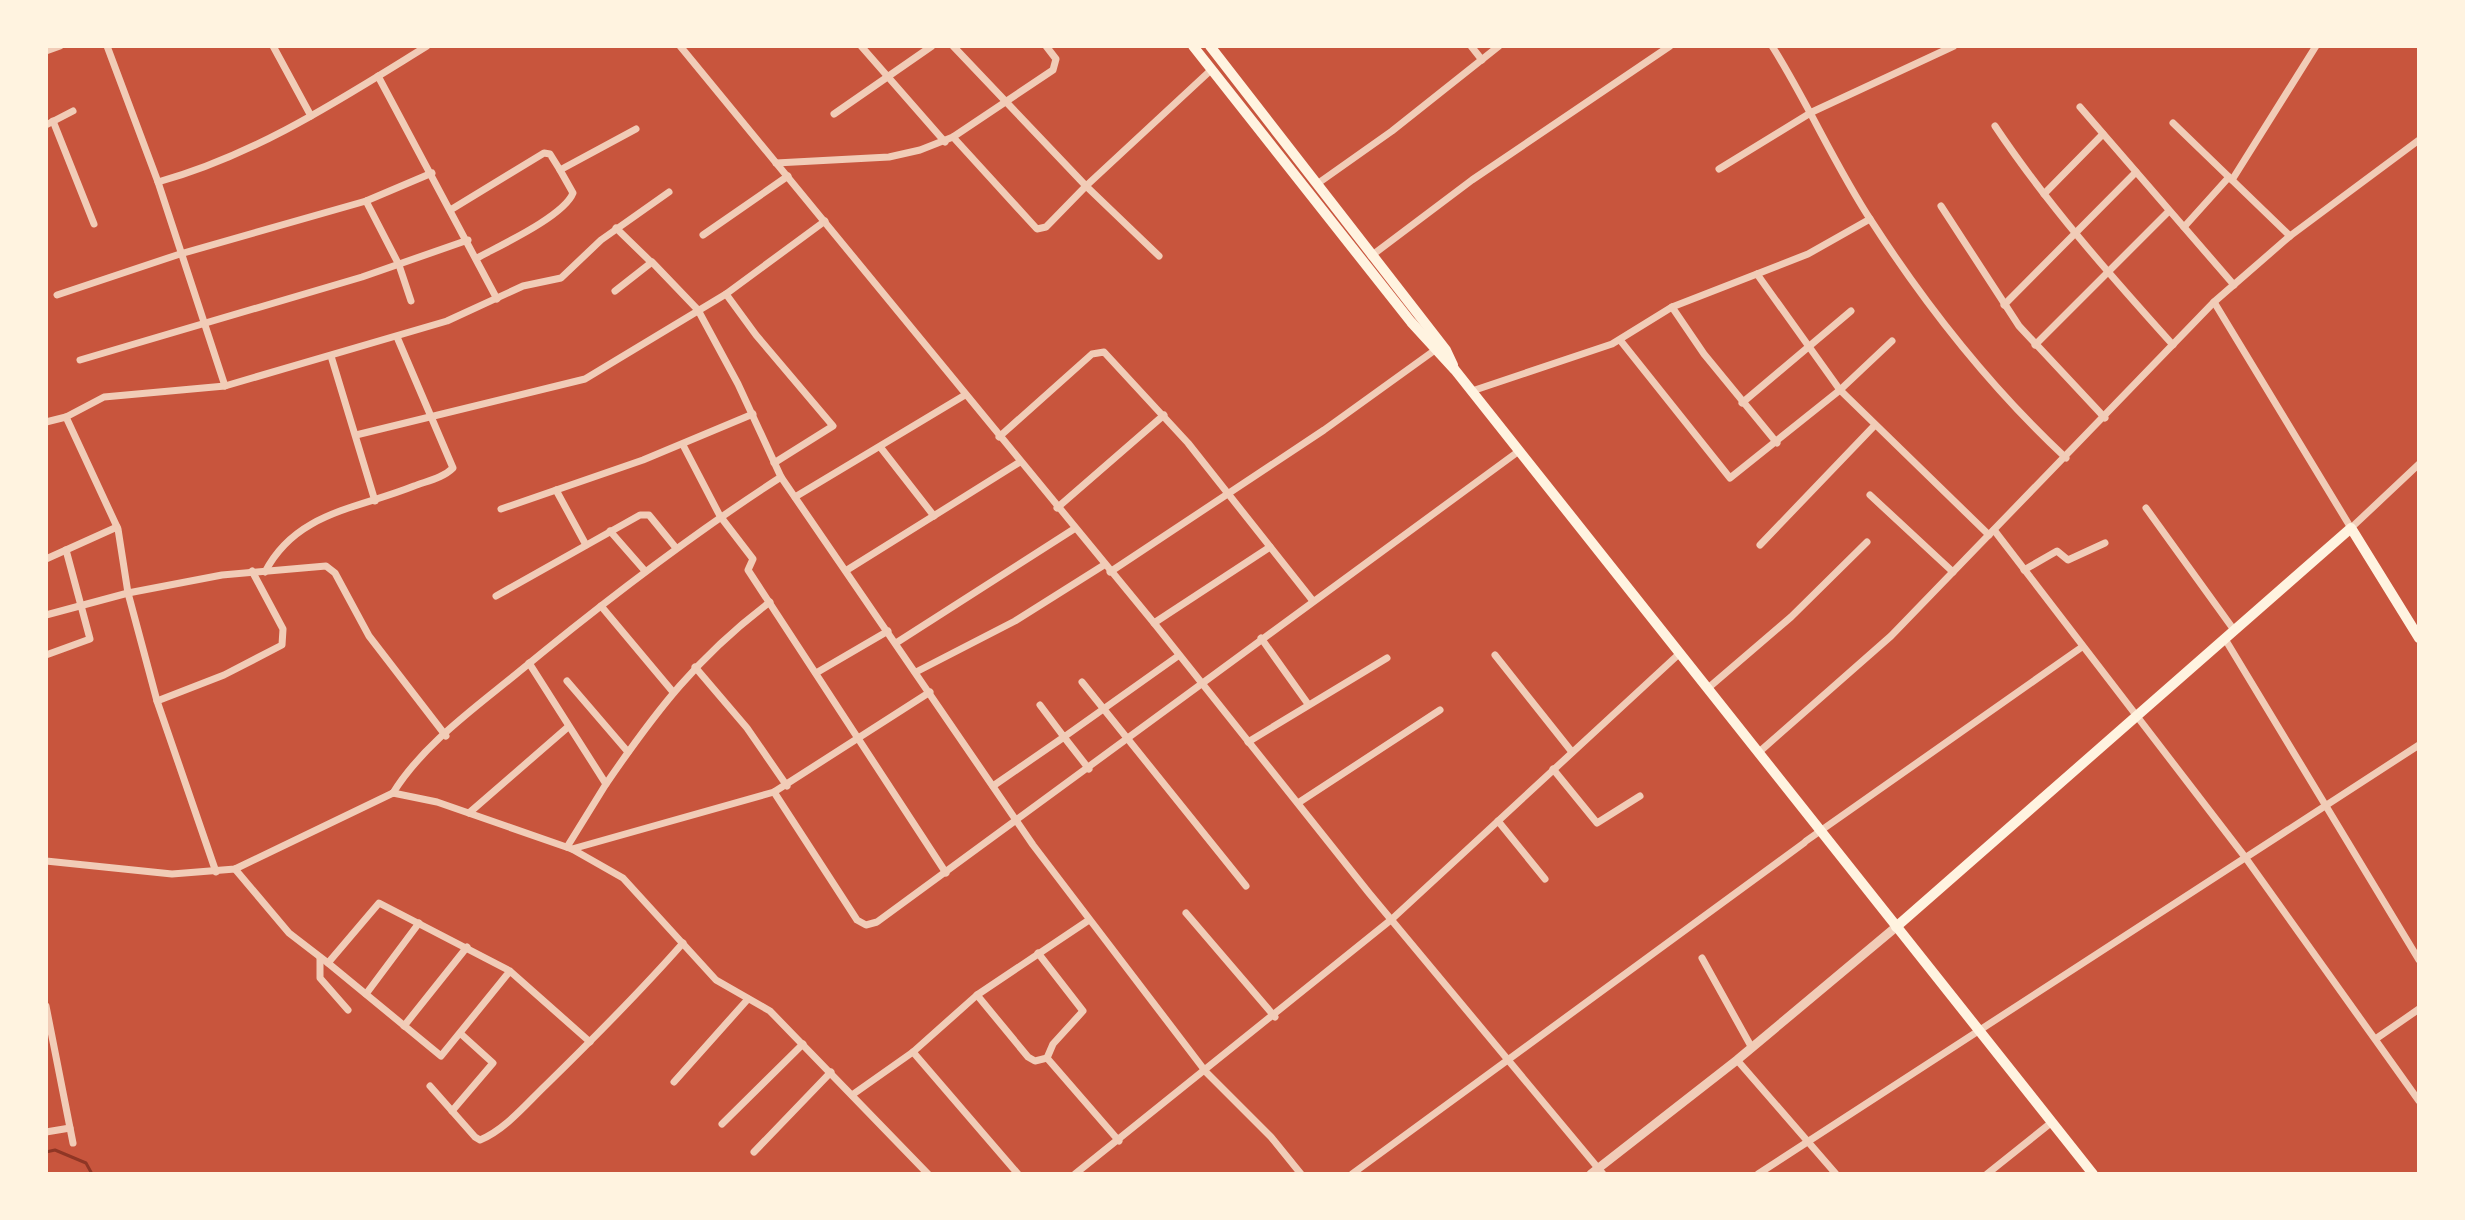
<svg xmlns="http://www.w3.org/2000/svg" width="2465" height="1220" font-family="'Source Sans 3',sans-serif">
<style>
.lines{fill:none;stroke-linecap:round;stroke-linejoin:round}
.stream{stroke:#8f3625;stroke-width:3}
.minor{stroke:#f1ccb7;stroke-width:7}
.tertiary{stroke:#f1ccb7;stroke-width:9}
.secondary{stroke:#fff3e0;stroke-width:10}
</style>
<rect width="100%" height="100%" fill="#c8553d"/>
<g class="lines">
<polyline class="stream" points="46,1152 55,1150 86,1163 92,1174"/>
<g class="minor">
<polyline points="107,46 158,182 225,386"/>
<polyline points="273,46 311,116"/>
<polyline points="680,46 1154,623 1369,893 1603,1174"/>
<polyline points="861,46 945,142"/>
<polyline points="953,46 1086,186 1211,70"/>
<polyline points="1471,46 1482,60"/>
<path d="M1772,46C1808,103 1835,166 1872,222C1927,307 1992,389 2066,458"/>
<polyline points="46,51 60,46"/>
<polyline points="378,76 497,299"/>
<polyline points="2080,107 2234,285"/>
<polyline points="834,114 932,46"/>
<polyline points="53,121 94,224"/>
<polyline points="2173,123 2290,236"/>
<polyline points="46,125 73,111"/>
<path d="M1995,126C2047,204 2110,275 2173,345"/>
<polyline points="953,137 1037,229 1046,227 1086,186 1159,256"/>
<polyline points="776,163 889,157 920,150 953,137 1053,70 1056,59 1046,46"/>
<polyline points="1719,169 1812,112 1954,46"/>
<polyline points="2232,180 2316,46"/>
<path d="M158,182C256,155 341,99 427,46"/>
<polyline points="1317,184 1392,131 1499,46"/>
<polyline points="2044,194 2103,134"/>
<polyline points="366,201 399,265 411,301"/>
<polyline points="1941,206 2019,326 2105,418"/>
<polyline points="452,209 544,153 550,154 560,170 636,129"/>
<polyline points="2184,227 2229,177"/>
<polyline points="616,228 651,262"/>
<polyline points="703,235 788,176"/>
<polyline points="1371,256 1472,180 1670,46"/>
<path d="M477,258C501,245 564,216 573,193L560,170"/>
<polyline points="1757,274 1840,390 1989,535"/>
<polyline points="615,291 652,262 698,310 738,384 781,477 1033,845 1206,1072 1271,1137 1301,1174"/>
<polyline points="726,294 756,335 833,426 774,463"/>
<polyline points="57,295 180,254 366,201 432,173"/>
<polyline points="2214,302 2351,528 2419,464"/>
<polyline points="2004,305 2136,172"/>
<polyline points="1672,307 1704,354 1777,443"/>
<polyline points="1620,340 1730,478 1840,390 1892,341"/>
<polyline points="2035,345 2169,211"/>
<polyline points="331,356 375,501"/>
<polyline points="80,360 362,277 468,240"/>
<polyline points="1472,391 1612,344 1672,307 1808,254 1870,219"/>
<polyline points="1742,403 1851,311"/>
<polyline points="66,417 118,529 128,593 157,701 216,872"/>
<polyline points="46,422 66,417 104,397 225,386 447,321 523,286 561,278 601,240 669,192"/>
<polyline points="356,435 585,379 726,294 825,221"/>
<polyline points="999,437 1092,354 1104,352 1188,443 1313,601"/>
<polyline points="683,445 720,516 753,559 748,570 946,873"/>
<polyline points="881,448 934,516"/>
<polyline points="556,490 586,545"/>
<polyline points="1870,495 1953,572"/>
<polyline points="795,497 965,395"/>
<polyline points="1057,508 1164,415"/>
<polyline points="2146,508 2234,630"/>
<polyline points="501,509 643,460 753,414"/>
<polyline points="1994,530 2245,857 2419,1101"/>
<polyline points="610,531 645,571"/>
<polyline points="1760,545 1875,425"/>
<polyline points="46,559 117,527"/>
<polyline points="847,570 1020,462"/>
<polyline points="2024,570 2057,551 2068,560 2105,543"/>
<path d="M265,572C296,512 357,509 414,486C427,481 443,478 453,468L397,337"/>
<polyline points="1110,572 1324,430 1435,350"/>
<polyline points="496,596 640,515 649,515 676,548"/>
<polyline points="601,606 673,692"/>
<polyline points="46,615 128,593 222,575 326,566 335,573 369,636 446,736"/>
<polyline points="1154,623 1270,547"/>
<polyline points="1261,638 1308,704"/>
<polyline points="2225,639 2419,960"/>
<polyline points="896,643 1074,529"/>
<polyline points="46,655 90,639 66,550"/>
<polyline points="1495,655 1572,752"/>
<polyline points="529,663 606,784 567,847"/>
<polyline points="695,667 747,728 787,786"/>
<polyline points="916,672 1015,621 1104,565"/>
<polyline points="816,673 888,631"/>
<polyline points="567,681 628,752"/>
<polyline points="1082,682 1246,886"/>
<polyline points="1707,689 1791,617 1867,542"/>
<polyline points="157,701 224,675 282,645 283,629 252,571"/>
<polyline points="1040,705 1064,737 1178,656"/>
<polyline points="1248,742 1387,658"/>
<polyline points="1758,753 1891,636 2214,302 2290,236 2419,140"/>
<polyline points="1553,769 1597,823 1640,796"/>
<path d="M606,784C656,711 698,656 770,602"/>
<polyline points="993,786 1064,737 1089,769"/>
<polyline points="774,792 857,920 866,925 877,922 1519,451"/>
<polyline points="393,793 437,802 572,849 623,878 716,980 770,1011 928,1174"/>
<path d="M393,793C422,746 472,710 515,675C601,604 688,537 781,477"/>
<polyline points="1298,803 1440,710"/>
<polyline points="469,813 568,727"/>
<polyline points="1498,821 1545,879"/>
<polyline points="1806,841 2082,647"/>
<polyline points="572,849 774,792 930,692"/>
<polyline points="46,861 172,874 235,869 393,793"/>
<polyline points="235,869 289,933 328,963"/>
<polyline points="1186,913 1275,1017"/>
<polyline points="1038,953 1083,1011 1053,1044 1047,1058"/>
<polyline points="320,958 320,978 348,1010"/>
<polyline points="1702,958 1752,1048"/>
<polyline points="510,971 441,1056 328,963 379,903 510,971 590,1042"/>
<polyline points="366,994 419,923"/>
<polyline points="977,995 1028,1057 1035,1061 1047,1058 1119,1141"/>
<polyline points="46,1006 73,1143"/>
<polyline points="404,1026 467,947"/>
<polyline points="2377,1038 2419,1009"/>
<polyline points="913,1052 1018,1174"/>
<polyline points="1737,1060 1836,1174"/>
<polyline points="674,1082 748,999"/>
<path d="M430,1086L475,1137L480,1140C506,1129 526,1104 546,1085C593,1039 639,993 683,943"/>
<polyline points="852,1095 913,1052 977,995 1089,920"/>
<polyline points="452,1111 493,1063 461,1034"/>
<polyline points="722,1124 803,1044"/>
<polyline points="46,1132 70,1128"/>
<polyline points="754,1152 831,1072"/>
<polyline points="1075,1174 1392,919 1680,653"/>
<polyline points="1352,1174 1804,843"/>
<polyline points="1758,1174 2419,745"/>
<polyline points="1987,1174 2052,1122"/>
</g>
<polyline class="tertiary" points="1591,1174 1737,1060 1896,927"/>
<g class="secondary">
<polyline points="1193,46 1411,322 1455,370 2093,1174"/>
<polyline points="1210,46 1446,350 1453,365"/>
<polyline points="1896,927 2351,528 2419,638"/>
</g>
</g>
<rect width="2465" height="1220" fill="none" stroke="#fff3e0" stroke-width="96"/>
</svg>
